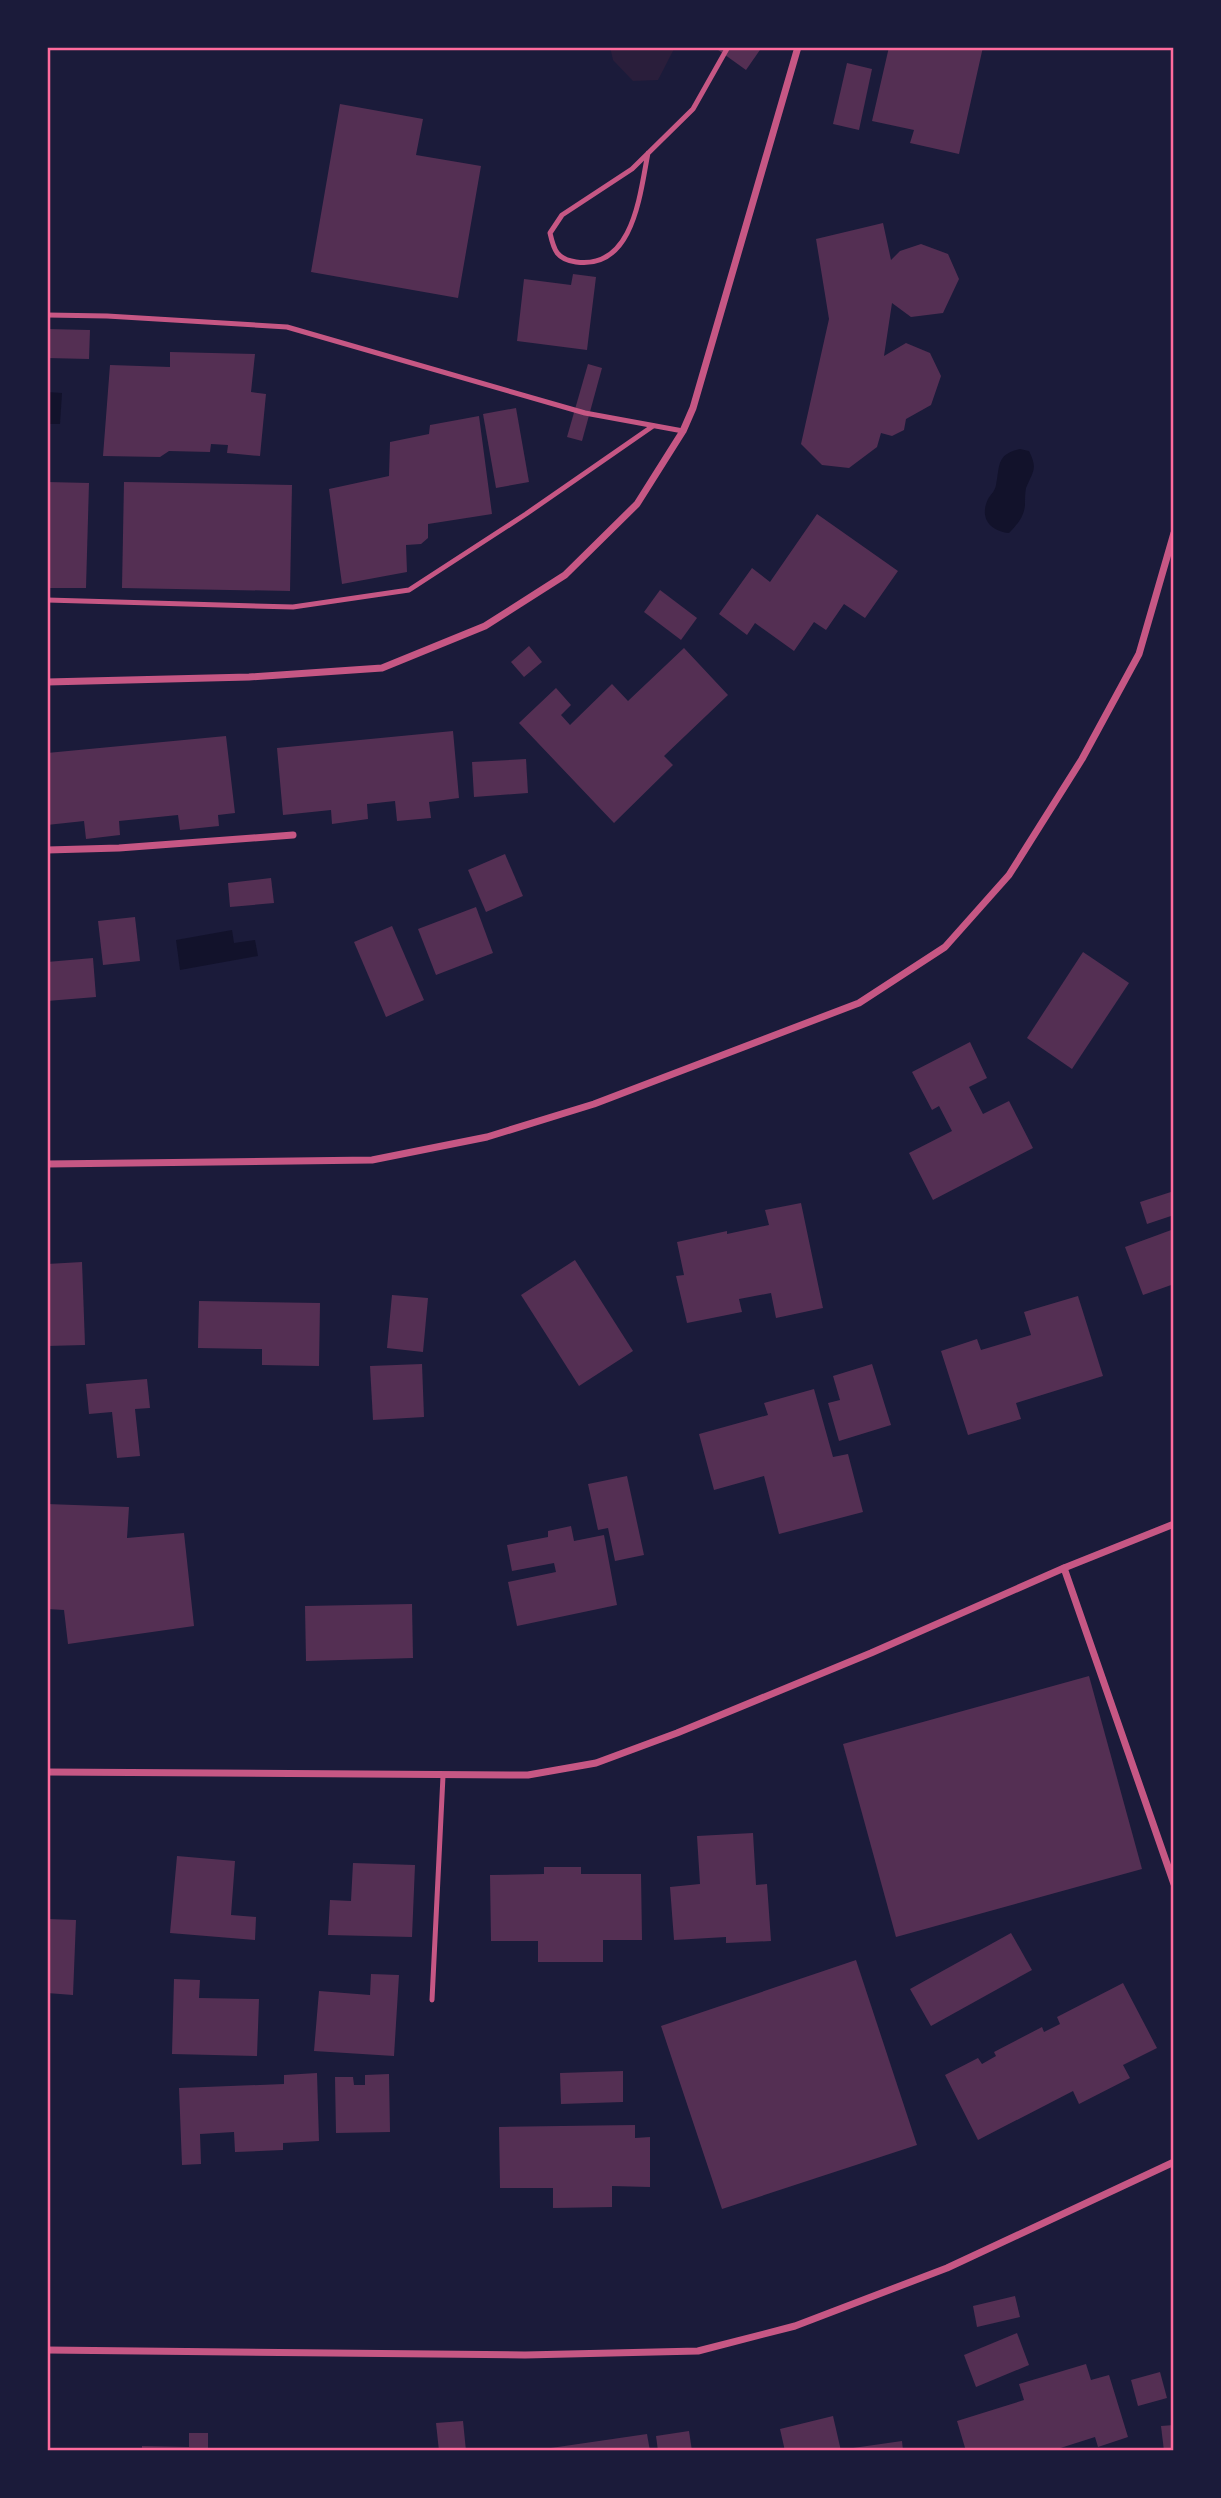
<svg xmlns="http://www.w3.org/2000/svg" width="1221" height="2498" font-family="Spectral,serif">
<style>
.green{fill:#2a1e3b}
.water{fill:#12122b}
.building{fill:#542f53}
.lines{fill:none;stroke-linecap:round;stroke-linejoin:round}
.service{stroke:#c65784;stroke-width:5}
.minor{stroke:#c65784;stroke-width:7}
.neatline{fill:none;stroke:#ff6b9d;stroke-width:2.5}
</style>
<rect width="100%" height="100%" fill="#1b1b3a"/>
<polygon class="green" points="610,47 675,47 658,80 633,81 613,60"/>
<g class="water">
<polygon points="47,392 62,393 60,424 47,424"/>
<path d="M1020,449L1029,451C1038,469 1033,471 1026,488C1025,493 1025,499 1025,505C1024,517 1017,525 1009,533C990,531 979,518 988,499C991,494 995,491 996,485C1000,466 996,454 1020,449Z"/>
<polygon points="232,930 234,943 255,940 258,956 180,970 176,940"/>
</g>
<g class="building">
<polygon points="714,47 762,47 746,70"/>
<polygon points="889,47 983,47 959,154 910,143 914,130 872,121"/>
<polygon points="847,63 872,69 859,130 833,124"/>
<polygon points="340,104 423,119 416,155 481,166 458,298 311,272"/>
<polygon points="883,223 891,260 900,251 921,244 948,254 959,279 943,313 911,317 892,303 884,356 906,343 930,353 941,376 931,405 906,419 904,430 892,436 881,433 877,447 849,468 822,465 801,444 829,319 816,239"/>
<polygon points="573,274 596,277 587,350 517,341 524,279 571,285"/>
<polygon points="47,329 90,330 89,359 47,358"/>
<polygon points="170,352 255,354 251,392 266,394 260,456 227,453 228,445 211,444 210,452 169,451 160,457 103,456 110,365 170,367"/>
<polygon points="588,364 602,368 582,441 567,437"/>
<polygon points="516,408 529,482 496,488 483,414"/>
<polygon points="479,416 492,514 428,524 428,538 421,544 406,545 407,572 342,584 329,489 389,476 390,442 429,434 430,425"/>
<polygon points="47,482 89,483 86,588 47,588"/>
<polygon points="124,482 292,485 290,591 122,588"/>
<polygon points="817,514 898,571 865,618 844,604 826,630 814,622 794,651 755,623 747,635 719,614 752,568 770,582"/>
<polygon points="660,590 697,618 681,640 644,612"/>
<polygon points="529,646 542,662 524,677 511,662"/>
<polygon points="684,648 728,695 664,756 673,765 614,823 519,723 556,688 571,705 561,715 570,725 612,684 628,701"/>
<polygon points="453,731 459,798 429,802 431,818 397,821 395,801 367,804 368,819 332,824 331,810 283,815 277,748"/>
<polygon points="226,736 235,813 218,815 219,826 180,830 178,815 119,821 120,835 86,839 84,821 47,825 47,753"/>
<polygon points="526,759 528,793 474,797 472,762"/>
<polygon points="505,854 523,896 486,912 468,870"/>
<polygon points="271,878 274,903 230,907 228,883"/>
<polygon points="476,907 493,953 436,975 418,929"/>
<polygon points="135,917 140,961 103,965 98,921"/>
<polygon points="392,926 424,1000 386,1017 354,942"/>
<polygon points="1083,952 1129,983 1072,1069 1027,1038"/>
<polygon points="93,958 96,997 47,1001 47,962"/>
<polygon points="970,1042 987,1078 969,1087 983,1114 1009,1101 1033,1148 933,1200 909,1153 952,1131 939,1106 932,1110 912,1072"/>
<polygon points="1174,1191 1174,1215 1147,1224 1140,1202"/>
<polygon points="801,1203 823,1308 776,1318 771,1293 739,1299 742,1312 687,1323 676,1276 684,1275 677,1242 727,1231 727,1234 769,1225 765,1210"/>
<polygon points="1174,1229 1174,1284 1143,1295 1125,1247"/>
<polygon points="575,1260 633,1351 579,1386 521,1295"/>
<polygon points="82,1262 85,1345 47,1346 47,1264"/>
<polygon points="392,1295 428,1298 423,1352 387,1348"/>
<polygon points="1078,1296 1103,1376 1016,1403 1021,1419 968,1435 941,1351 977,1339 981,1350 1031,1335 1024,1312"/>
<polygon points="199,1301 320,1303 319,1366 262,1365 262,1349 198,1348"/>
<polygon points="422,1364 424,1417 373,1420 370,1366"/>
<polygon points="872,1364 891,1425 839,1441 828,1403 840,1400 833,1376"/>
<polygon points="147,1379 150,1408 135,1409 140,1456 117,1458 112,1412 89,1414 86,1384"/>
<polygon points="814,1389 833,1457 848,1454 863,1512 779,1534 764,1476 714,1490 699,1434 768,1415 764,1403"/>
<polygon points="627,1476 644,1555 615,1561 608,1528 598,1530 588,1484"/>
<polygon points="47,1504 129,1507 127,1538 184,1533 194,1626 68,1644 64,1610 47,1609"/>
<polygon points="571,1526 574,1541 604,1535 617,1605 517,1626 508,1582 556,1572 554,1563 512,1571 507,1545 548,1537 548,1531"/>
<polygon points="412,1604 413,1658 306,1661 305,1606"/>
<polygon points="1089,1676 1142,1869 896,1937 843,1744"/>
<polygon points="753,1833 756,1885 767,1884 771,1941 726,1943 726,1937 674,1940 670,1887 700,1884 697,1836"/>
<polygon points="177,1856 235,1861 231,1915 256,1917 255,1940 170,1933"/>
<polygon points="353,1863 415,1865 412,1937 328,1935 330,1900 351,1901"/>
<polygon points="544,1867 581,1867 581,1874 641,1874 642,1940 603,1940 603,1962 538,1962 538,1941 491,1941 490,1875 544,1874"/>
<polygon points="47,1919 76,1920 73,1995 47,1993"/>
<polygon points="1011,1933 1032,1970 931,2026 910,1989"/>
<polygon points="856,1960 917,2145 722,2209 661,2026"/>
<polygon points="371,1974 399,1975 394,2056 314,2051 319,1991 370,1995"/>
<polygon points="174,1979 200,1980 199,1998 259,1999 257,2056 172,2054"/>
<polygon points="1123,1983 1157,2048 1123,2065 1130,2078 1079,2104 1073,2091 978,2140 945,2075 978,2058 982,2064 996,2056 994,2052 1042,2027 1044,2032 1060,2024 1057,2017"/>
<polygon points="623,2071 623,2102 561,2104 560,2073"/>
<polygon points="317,2073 319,2141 283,2143 283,2150 235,2152 234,2132 200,2134 201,2164 182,2165 179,2088 284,2084 284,2075"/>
<polygon points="389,2074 390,2132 336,2133 335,2077 353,2077 354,2085 365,2085 365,2075"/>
<polygon points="635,2125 635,2138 650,2137 650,2187 612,2186 612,2207 553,2208 553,2188 500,2188 499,2127"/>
<polygon points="1015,2296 1020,2317 977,2327 973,2306"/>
<polygon points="1017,2333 1029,2365 976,2387 964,2355"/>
<polygon points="1086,2364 1091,2380 1109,2375 1128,2437 1098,2447 1095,2437 1051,2451 966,2451 957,2421 1024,2400 1019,2384"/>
<polygon points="1160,2372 1167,2398 1138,2406 1131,2380"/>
<polygon points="833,2416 841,2451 785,2451 780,2429"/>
<polygon points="463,2421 466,2451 439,2451 436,2423"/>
<polygon points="1174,2425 1174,2451 1164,2451 1161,2426"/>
<polygon points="689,2431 692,2451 658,2451 656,2436"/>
<polygon points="189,2433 208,2433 208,2451 142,2451 142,2446 189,2447"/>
<polygon points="647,2434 650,2451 544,2451 544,2449"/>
<polygon points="902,2441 903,2451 846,2451 846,2449"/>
</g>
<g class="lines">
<g class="service">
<path d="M648,153C640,193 634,270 576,262C557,259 554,251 550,233L562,215L632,169L693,109L728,47"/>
<polyline points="47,315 107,316 287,327 585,413 683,431"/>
<polyline points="47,600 293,607 409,590 526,514 653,426"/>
<polyline points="432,2000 443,1776"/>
</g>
<g class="minor">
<polyline points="47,682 249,677 382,668 485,626 565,575 637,504 683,431 693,408 798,47"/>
<polyline points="47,850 119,848 293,835"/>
<polyline points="47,1164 372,1160 487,1137 594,1104 859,1003 945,947 1009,875 1082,759 1139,654 1174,533"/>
<polyline points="1064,1568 1174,1884"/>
<polyline points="47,1772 528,1775 596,1763 677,1733 871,1653 1064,1568 1174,1524"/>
<polyline points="47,2350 525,2355 698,2351 795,2326 947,2268 1174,2162"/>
</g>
</g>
<rect width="1221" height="2498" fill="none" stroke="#1b1b3a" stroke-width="98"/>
<rect x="49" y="49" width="1123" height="2400" class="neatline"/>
</svg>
